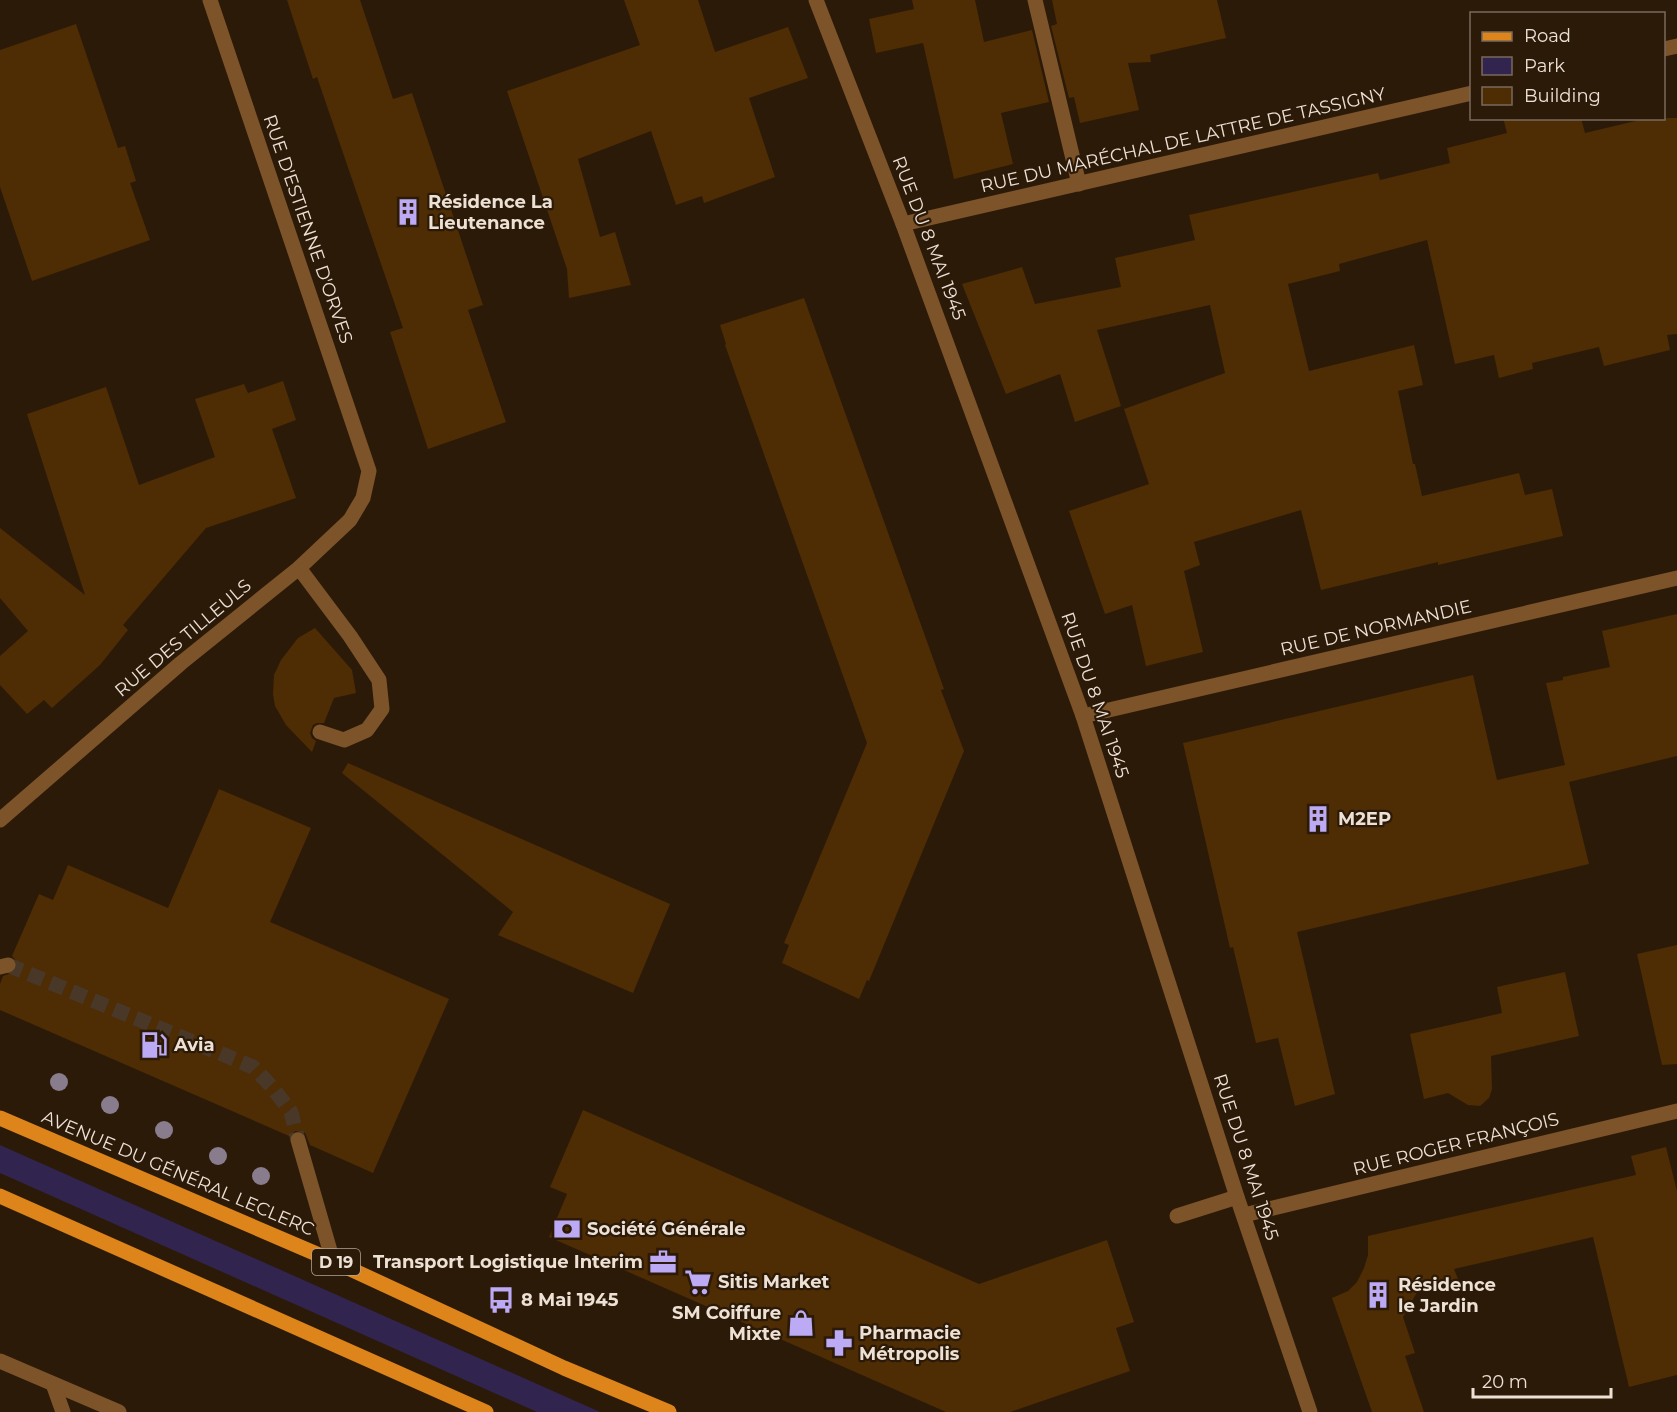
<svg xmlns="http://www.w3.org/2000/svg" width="1677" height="1412" font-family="Montserrat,sans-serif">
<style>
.green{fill:#31244f}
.building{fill:#4e2c04}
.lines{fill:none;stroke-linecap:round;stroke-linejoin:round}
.minor-tunnel{stroke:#493828;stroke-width:15;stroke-dasharray:15 8;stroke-linecap:butt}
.minor{stroke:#7d5329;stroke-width:15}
.major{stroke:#dd851a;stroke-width:15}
.tree{fill:#897c8c}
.labels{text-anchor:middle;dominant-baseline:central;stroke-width:4.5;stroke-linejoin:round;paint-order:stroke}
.shield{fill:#2c1a09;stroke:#b3a598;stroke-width:1.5}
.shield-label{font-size:16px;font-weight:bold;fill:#ede1d6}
.street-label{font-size:18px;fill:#ede1d6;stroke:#2c1a09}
.poi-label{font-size:18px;font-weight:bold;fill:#ede1d6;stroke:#2c1a09;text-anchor:start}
</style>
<rect width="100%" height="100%" fill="#2c1a09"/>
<polygon class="green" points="0,1145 600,1412 537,1412 0,1173"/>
<g class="building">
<polygon points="287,0 360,0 393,99 412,93 483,305 468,310 506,422 428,449 390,332 403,328 317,77 313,79"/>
<polygon points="624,0 698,0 715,52 788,27 808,78 749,98 775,177 704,203 702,196 676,205 651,131 578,159 600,237 615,232 631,285 569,298 567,269 507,91 640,45"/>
<polygon points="912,0 975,0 984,42 1032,30 1049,102 1001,113 1013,164 954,179 923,43 876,53 869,19 914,9"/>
<polygon points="1052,0 1217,0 1226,38 1150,55 1151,62 1128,63 1139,110 1080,123 1074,97 1069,98 1051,26 1057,24"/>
<polygon points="76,24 118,148 125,146 136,181 130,183 150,240 32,281 0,187 0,50"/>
<polygon points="1503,118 1581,118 1585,133 1648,118 1677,118 1677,334 1667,335 1670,350 1604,366 1599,347 1532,363 1533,369 1499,378 1494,355 1455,364 1427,240 1339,264 1340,271 1288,284 1309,371 1414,345 1423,385 1398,391 1413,464 1415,464 1422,496 1519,473 1525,495 1552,489 1563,536 1438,565 1438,562 1321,590 1301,510 1194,542 1200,565 1184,571 1203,652 1146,666 1132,605 1105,614 1069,511 1149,484 1124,409 1225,373 1210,305 1097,330 1121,406 1075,422 1060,374 1006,394 962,284 1022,267 1035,304 1121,287 1115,258 1195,240 1189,215 1378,173 1380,180 1450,163 1447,148 1507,133"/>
<polygon points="804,298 944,689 941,690 964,751 869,981 867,980 859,999 782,963 789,945 784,943 867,743 725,345 726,344 720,325"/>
<polygon points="283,381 296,420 272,429 296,498 206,528 123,625 128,630 100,665 52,708 44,700 27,714 0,685 0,656 28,631 0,598 0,528 85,595 27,414 106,387 139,485 215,457 195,399 244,384 248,393"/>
<polygon points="1677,614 1677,756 1569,782 1589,864 1297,932 1335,1094 1295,1106 1278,1038 1256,1043 1233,947 1230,948 1183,743 1473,675 1497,780 1565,765 1546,683 1563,680 1563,677 1610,667 1602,631"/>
<polygon points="315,628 352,670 356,693 334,698 324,723 317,723 313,725 310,733 312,738 316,741 312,752 286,725 275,706 273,694 274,675 281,660 298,638"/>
<polygon points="348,763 670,904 633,993 498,935 513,912 342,773"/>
<polygon points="219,789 311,828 270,922 449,999 373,1173 310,1145 305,1133 301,1131 295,1131 289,1136 0,1010 0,984 3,976 14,972 17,968 17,962 12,956 39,894 53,900 68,865 168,908"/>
<polygon points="1677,945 1677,1064 1662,1065 1637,954"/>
<polygon points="1565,972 1579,1036 1491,1056 1492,1089 1489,1098 1480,1106 1468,1105 1448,1093 1424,1099 1410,1034 1502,1013 1497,987"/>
<polygon points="583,1110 979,1284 1107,1240 1134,1322 1116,1328 1130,1371 1010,1412 946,1412 549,1237 567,1194 550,1187"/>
<polygon points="1666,1147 1677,1191 1677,1375 1629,1387 1593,1237 1454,1269 1458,1279 1420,1287 1403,1317 1415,1353 1405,1356 1424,1412 1372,1412 1332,1298 1348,1291 1357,1282 1364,1268 1368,1255 1368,1236 1636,1175 1631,1156"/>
</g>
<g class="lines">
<polyline class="minor-tunnel" points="8,965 253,1067 272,1087 291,1112 298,1140"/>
<g class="minor">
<polyline points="816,0 903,224 1083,716 1237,1197 1310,1412"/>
<polyline points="1035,0 1079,184"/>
<polyline points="1664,49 1677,46"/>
<polyline points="903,224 1472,93"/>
<polyline points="299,568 350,636 379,680 382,709 367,730 344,740 320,732"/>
<polyline points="1083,716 1677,578"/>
<polyline points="0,820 181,663 299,568 350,520 363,498 369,471 210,0"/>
<polyline points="0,967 8,965"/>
<polyline points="298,1140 333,1261"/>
<polyline points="1244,1215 1677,1111"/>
<polyline points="1177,1216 1237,1197"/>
<polyline points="0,1361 119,1412"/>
<polyline points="53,1384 63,1412"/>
</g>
<g class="major">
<polyline points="0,1118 333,1261 564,1368 669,1412"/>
<polyline points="0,1196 486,1412"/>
</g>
</g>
<g class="tree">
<circle cx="59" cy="1082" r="9"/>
<circle cx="110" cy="1105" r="9"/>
<circle cx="164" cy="1130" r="9"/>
<circle cx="218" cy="1156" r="9"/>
<circle cx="261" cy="1176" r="9"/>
</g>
<defs>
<symbol id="building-bare" viewBox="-9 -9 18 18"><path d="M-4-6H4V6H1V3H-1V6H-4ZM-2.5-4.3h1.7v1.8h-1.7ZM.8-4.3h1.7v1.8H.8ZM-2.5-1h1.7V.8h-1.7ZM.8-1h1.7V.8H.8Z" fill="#bcaaf5" stroke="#2c1a09" stroke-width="2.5" paint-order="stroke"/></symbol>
<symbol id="fuel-bare" viewBox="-9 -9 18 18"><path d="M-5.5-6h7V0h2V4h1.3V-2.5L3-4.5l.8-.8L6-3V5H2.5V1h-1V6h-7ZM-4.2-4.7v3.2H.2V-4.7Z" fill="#bcaaf5" stroke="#2c1a09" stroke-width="2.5" paint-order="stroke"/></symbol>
<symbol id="bank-bare" viewBox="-9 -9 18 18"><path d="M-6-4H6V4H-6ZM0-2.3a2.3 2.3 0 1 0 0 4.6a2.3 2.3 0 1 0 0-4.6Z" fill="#bcaaf5" stroke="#2c1a09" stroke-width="2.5" paint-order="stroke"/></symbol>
<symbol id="office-bare" viewBox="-9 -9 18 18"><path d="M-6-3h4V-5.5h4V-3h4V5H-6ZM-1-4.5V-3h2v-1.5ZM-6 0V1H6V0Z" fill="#bcaaf5" stroke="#2c1a09" stroke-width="2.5" paint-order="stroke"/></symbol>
<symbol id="supermarket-bare" viewBox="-9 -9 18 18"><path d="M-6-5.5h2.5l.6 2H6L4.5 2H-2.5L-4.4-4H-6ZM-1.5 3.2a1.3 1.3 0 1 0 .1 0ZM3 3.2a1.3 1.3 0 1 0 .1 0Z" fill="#bcaaf5" stroke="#2c1a09" stroke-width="2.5" paint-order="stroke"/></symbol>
<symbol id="bus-bare" viewBox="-9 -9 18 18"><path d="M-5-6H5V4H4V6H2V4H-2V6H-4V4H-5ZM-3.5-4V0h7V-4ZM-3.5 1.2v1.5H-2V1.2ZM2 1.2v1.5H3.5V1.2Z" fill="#bcaaf5" stroke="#2c1a09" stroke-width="2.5" paint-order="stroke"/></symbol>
<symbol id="shop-bare" viewBox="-9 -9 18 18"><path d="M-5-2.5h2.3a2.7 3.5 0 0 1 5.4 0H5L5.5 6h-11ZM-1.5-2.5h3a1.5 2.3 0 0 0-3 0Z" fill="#bcaaf5" stroke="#2c1a09" stroke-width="2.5" paint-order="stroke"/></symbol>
<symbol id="pharmacy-bare" viewBox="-9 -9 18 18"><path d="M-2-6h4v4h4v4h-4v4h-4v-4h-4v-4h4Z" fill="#bcaaf5" stroke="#2c1a09" stroke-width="2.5" paint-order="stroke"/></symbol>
</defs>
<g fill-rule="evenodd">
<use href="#building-bare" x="389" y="193" width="38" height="38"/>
<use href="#building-bare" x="1299" y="800" width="38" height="38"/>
<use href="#fuel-bare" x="135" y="1026" width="38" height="38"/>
<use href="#bank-bare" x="548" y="1210" width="38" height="38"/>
<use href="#office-bare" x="644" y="1243" width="38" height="38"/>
<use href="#supermarket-bare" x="679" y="1263" width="38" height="38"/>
<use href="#building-bare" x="1359" y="1276" width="38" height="38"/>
<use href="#bus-bare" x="482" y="1281" width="38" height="38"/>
<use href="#shop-bare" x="782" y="1304" width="38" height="38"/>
<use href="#pharmacy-bare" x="820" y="1324" width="38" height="38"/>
</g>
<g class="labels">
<rect class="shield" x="312" y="1249" width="48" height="26" rx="4.5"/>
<g class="shield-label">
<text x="336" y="1262">D 19</text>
</g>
<g class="street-label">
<text transform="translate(1183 140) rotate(-13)">RUE DU MARÉCHAL DE LATTRE DE TASSIGNY</text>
<text transform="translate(308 229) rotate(71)">RUE D'ESTIENNE D'ORVES</text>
<text transform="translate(929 238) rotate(69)">RUE DU 8 MAI 1945</text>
<text transform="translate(1376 628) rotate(-13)">RUE DE NORMANDIE</text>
<text transform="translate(183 638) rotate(-40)">RUE DES TILLEULS</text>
<text transform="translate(1095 695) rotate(71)">RUE DU 8 MAI 1945</text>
<text transform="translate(1456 1144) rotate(-14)">RUE ROGER FRANÇOIS</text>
<text transform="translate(1246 1157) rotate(72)">RUE DU 8 MAI 1945</text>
<text transform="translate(178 1173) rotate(23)">AVENUE DU GÉNÉRAL LECLERC</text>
</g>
<g class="poi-label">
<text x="428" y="202">Résidence La<tspan x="428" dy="21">Lieutenance</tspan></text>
<text x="1338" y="819">M2EP</text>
<text x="174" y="1045">Avia</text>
<text x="587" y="1229">Société Générale</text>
<text x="643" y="1262" text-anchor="end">Transport Logistique Interim</text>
<text x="718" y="1282">Sitis Market</text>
<text x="1398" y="1285">Résidence<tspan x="1398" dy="21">le Jardin</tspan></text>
<text x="521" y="1300">8 Mai 1945</text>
<text x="781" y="1313" text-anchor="end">SM Coiffure<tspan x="781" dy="21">Mixte</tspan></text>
<text x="859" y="1333">Pharmacie<tspan x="859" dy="21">Métropolis</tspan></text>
</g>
</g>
<rect x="1470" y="12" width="195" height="108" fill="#2c1a09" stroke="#796a5b" stroke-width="1.5"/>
<rect x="1482" y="32" width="30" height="9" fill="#dd851a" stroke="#796a5b" stroke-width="1.5"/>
<text x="1524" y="42" font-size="18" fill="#ede1d6">Road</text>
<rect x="1482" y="57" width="30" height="18" fill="#31244f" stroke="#796a5b" stroke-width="1.5"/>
<text x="1524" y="72" font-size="18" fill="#ede1d6">Park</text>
<rect x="1482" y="87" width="30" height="18" fill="#4e2c04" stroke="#796a5b" stroke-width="1.5"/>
<text x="1524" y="102" font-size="18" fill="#ede1d6">Building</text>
<path d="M1473 1388v9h138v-9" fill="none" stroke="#ede1d6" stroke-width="3"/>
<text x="1482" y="1388" font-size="18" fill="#ede1d6" stroke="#2c1a09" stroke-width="4.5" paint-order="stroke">20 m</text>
</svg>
